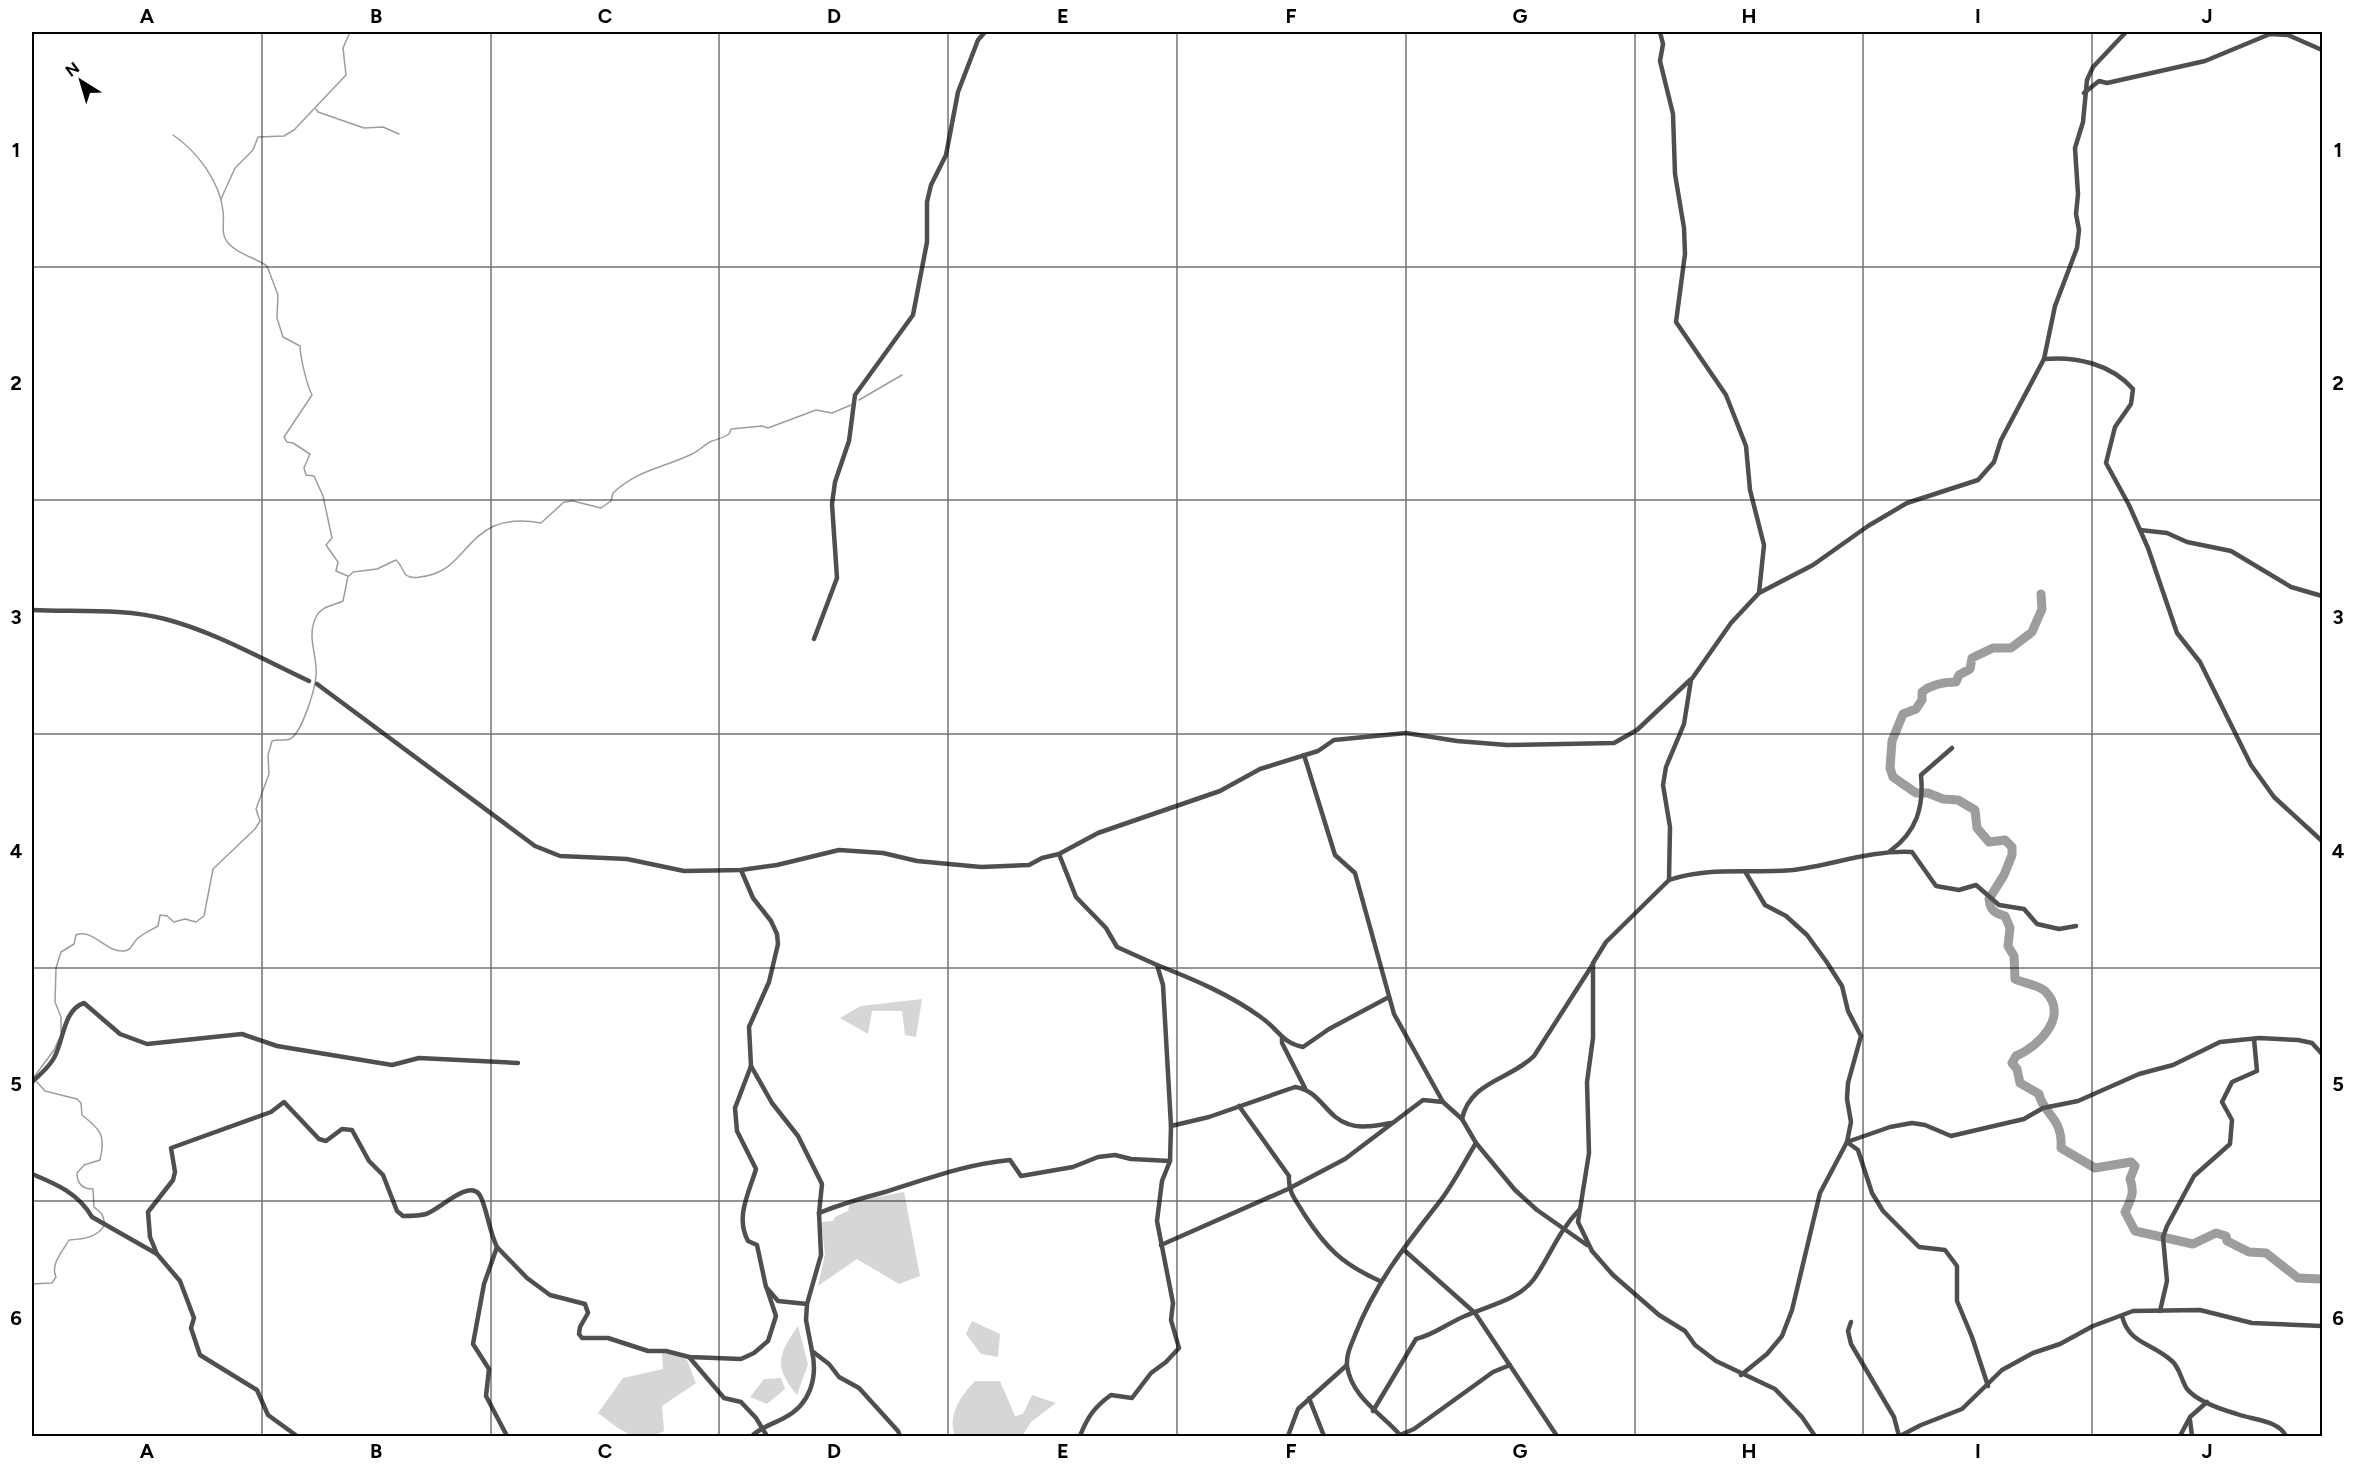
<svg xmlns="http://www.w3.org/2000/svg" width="2354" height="1468" font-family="Figtree,sans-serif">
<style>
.green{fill:#d6d6d6}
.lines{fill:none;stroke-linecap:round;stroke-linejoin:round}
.stream{stroke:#9d9d9d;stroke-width:1.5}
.river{stroke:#9d9d9d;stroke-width:9}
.minor{stroke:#4f4f4f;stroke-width:4.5}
.grid{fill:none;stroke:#000;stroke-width:1.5;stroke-opacity:0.55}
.neatline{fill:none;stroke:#000;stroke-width:2}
.grid-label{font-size:20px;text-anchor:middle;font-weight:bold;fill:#000}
</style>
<rect width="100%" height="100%" fill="#fff"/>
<g class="green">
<polygon points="922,999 916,1037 905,1035 902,1011 872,1011 868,1034 840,1018 861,1006"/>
<polygon points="904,1192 920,1276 899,1284 857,1259 818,1286 825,1254 821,1222 833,1221 835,1217 848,1211 850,1202"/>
<polygon points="972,1321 1000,1334 998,1357 981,1354 966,1334"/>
<path d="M798,1326L808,1364L797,1395C773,1366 778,1355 798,1326Z"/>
<path d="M674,1352L687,1360L696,1383L662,1406L664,1431C636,1447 620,1429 598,1413L623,1378L663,1369L662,1353Z"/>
<polygon points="781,1378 785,1389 767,1404 750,1397 764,1379"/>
<path d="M975,1381H1000L1015,1416L1023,1414L1032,1395L1056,1403L1031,1422L1022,1436H955C947,1416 961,1395 975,1381Z"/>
</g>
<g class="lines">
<g class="stream">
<polyline points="316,109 318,112 364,128 383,127 399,134"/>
<polyline points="221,199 235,168 253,150 258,137 284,136 294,130 346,75 343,48 350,32"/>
<polyline points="859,400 902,375"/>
<path d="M349,576L353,572L377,569L396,560C401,564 402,570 406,575C410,578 415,578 420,577C459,573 463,540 494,526C509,520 525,520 541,523L564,502L573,501L601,508L611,501L613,493C637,470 663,468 692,454C699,451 705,444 712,441C718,439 723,438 729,434L731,429L762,426L768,428L816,410L832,413L851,405"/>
<path d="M61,1032V1017L55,1002L56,968L61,952L74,944L76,935C93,928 106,953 124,951C132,950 132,944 137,939C142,934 151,930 158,926L160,915L167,916L174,922L185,919L196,922L204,916L213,869L255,829L260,821L256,809L269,774L268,755L272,741C278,739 285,741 290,739C302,733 315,689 316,676C318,656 306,637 316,617C321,606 333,606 343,601L348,576L336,571L338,562L326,545L332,538L323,496L314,476L306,475L304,468L310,454L293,443L287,442L284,437L312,395C307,386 300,356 300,346L283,337L277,318L278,295L267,266C256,258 240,255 230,245C219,235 225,223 223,211C220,182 197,151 173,135"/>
<polyline points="34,1077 54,1050 59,1039"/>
<path d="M32,1284L52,1283L56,1277C50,1264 63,1251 69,1240C83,1239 98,1238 105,1224L102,1214L94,1207L93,1189C81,1189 77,1183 77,1173L84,1165L100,1160C106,1135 101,1130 82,1115L81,1103L77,1099L45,1091L37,1082"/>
</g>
<path class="river" d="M2041,594L2042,609L2032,632L2011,648H1993L1972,658L1970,669L1959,675L1956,682C1943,682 1932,684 1922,692V700L1916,709L1903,714L1892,741L1890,768L1893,777L1916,793H1928L1943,799L1958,800L1975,810L1977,828L1989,842L2005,840L2012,847V855L2004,875L1989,899C1990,911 1995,913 2005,916L2010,928L2008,946L2014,956L2015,979C2023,983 2039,985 2045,991C2070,1016 2039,1046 2016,1056L2012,1063L2017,1069L2020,1083L2039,1094C2043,1114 2063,1117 2061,1148L2095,1168L2131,1162L2135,1166L2130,1179C2135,1193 2131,1199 2125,1212L2135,1231L2193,1244L2216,1233L2226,1236L2227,1241L2249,1252L2266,1253L2298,1278L2322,1279"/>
<g class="minor">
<polyline points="1660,32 1663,44 1660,61 1673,114 1675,174 1684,228 1685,254 1676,322 1726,395 1746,446 1750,490 1764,545 1759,593"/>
<polyline points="2084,93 2099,81 2107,83 2205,61 2270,34 2288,35 2322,50"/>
<path d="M2044,359C2076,356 2111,364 2133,389L2131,404L2115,427L2106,463L2129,505L2148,548L2177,633L2200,662L2251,765L2274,797L2322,841"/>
<polyline points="2140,530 2167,533 2187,542 2231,551 2291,587 2322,596"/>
<path d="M32,610C75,612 123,608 165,619C215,632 262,659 309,681"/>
<polyline points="814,639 837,578 832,504 835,482 849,441 855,395 913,315 927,242 927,202 931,185 946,155 958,92 978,40 985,32"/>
<polyline points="317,684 535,846 560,856 627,859 684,871 741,870 777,865 839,850 883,853 917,861 981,867 1029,865 1042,858 1059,854 1098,833 1220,791 1260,769 1318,751 1334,740 1406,733 1457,741 1507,745 1614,743 1637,730 1690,680"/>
<polyline points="1304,755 1335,855 1355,873 1394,1014 1443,1102"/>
<path d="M1890,851C1917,832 1924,806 1921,775L1952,748"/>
<path d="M1059,854L1076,897L1106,928L1117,947L1157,965L1163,985L1171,1126L1170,1161L1162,1181L1157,1221L1173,1303L1171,1320L1179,1348L1166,1362L1151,1373L1132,1398L1111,1395C1094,1407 1087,1418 1080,1436"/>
<path d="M741,870L753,898L771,921L777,934L778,944L769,982L749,1027L751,1066L735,1108L737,1131L756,1169C749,1193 735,1217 748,1241L757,1245L766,1287L778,1301L807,1304L806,1320L812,1351L829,1364L839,1377L859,1388L898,1431L900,1436"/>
<path d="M1669,880C1709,866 1751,874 1793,870C1833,865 1870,850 1912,852L1936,886L1959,890L1976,885L1999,905L2024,909L2037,924L2059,929L2076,926"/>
<path d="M1157,965C1193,979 1231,995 1262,1018C1279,1030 1282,1043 1303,1047L1329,1029L1389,997"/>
<polyline points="1282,1037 1282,1043 1305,1088"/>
<polyline points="751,1066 772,1103 798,1136 822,1184 819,1213 821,1255 807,1304"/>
<path d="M32,1082C40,1075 49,1067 54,1058C64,1040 63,1010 84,1003L120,1034L147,1044L242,1034L277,1046L392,1065L419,1058L518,1063"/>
<path d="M1239,1106L1289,1176C1288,1193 1296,1200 1304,1214C1326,1248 1342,1264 1380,1281"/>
<path d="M1171,1126L1209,1117L1295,1087C1320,1090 1326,1117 1348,1124C1361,1129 1378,1125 1391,1123"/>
<polyline points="1847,1142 1890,1127 1912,1123 1925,1125 1951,1136 2024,1119 2043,1108 2078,1101 2139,1074 2173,1065 2220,1042 2259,1038 2298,1040 2312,1043 2322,1054"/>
<polyline points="1847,1142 1858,1150 1872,1193 1883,1211 1919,1247 1945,1250 1957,1266 1957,1301 1972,1337 1988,1386"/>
<polyline points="1476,1143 1515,1190 1537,1210 1587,1245"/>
<path d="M32,1174C56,1184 78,1193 92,1217L157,1254L180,1281L194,1318L191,1328L200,1355L257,1390L268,1415L297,1436"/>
<path d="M819,1213C841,1204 862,1198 885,1192C927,1179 966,1164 1010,1160L1021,1176L1073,1167L1098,1157L1115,1155L1131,1159L1170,1161"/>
<polyline points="1161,1245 1288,1189 1345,1159 1423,1100 1443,1102 1462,1119"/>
<polyline points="497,1247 527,1278 550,1295 585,1304 588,1313 580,1327 579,1334 582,1338 608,1338 648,1351 666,1351 689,1357 741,1359 754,1353 768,1341 776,1316 767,1289"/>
<polyline points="1404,1250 1475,1313 1557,1436"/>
<path d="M157,1254L150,1237L148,1212L173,1180L175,1172L171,1148L271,1112L284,1102L319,1139L326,1141L342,1129L352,1130L369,1161L383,1175L397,1211L403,1216C411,1216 419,1216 426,1214C439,1210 468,1180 479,1194C486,1203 489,1232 497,1247L484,1284L473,1344L489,1369L486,1396L507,1436"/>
<polyline points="2160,1311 2167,1281 2163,1237 2167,1226 2194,1176 2230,1144 2232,1120 2222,1102 2232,1082 2257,1071 2254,1039"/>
<path d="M2122,1316C2129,1344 2151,1342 2172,1361C2180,1368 2181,1380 2187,1389C2197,1401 2223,1410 2237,1414C2253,1420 2278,1420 2286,1436"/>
<polyline points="1851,1322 1848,1331 1851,1344 1894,1417 1899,1436"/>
<polyline points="689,1357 724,1398 741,1402 756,1418 767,1436"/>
<polyline points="1741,1375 1767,1354 1782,1336 1792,1310 1820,1193 1847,1142 1851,1122 1847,1099 1848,1083 1861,1036 1848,1011 1842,986 1826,961 1807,935 1786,916 1765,905 1746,873"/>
<polyline points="1309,1398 1324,1436"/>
<path d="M1373,1411L1416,1339C1434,1335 1448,1323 1465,1316C1487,1306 1519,1300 1534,1279C1550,1256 1558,1232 1579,1210"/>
<polyline points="2190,1420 2192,1436"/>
<polyline points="1400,1435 1414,1429 1493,1372 1510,1365"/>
<path d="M752,1436C761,1427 773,1424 784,1418C810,1405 818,1378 812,1351"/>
<polyline points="1288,1436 1298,1409 1347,1365"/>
<path d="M1401,1436C1382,1414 1352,1398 1347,1366C1346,1355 1351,1345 1355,1335C1375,1284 1404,1247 1437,1205C1452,1187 1463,1164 1476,1143L1462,1119C1470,1081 1510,1080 1534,1056L1593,964"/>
<polyline points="1815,1436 1802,1417 1775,1389 1716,1361 1695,1345 1685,1331 1659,1315 1613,1275 1592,1251 1578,1222 1589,1153 1587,1082 1593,1038 1593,963 1606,942 1669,880 1670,827 1663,785 1666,767 1684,724 1691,680 1731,623 1759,593 1813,565 1868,526 1907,503 1978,480 1994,462 2001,440 2044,359 2055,306 2077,248 2079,230 2076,214 2078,194 2075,148 2083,122 2087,80 2093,67 2126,32"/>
<polyline points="1900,1436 1921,1425 1962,1409 2002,1370 2033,1353 2060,1344 2093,1326 2133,1311 2200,1310 2252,1323 2322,1326"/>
<polyline points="2180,1436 2190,1417 2207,1402"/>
</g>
</g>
<path class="grid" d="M262,32V1436M491,32V1436M719,32V1436M948,32V1436M1177,32V1436M1406,32V1436M1635,32V1436M1863,32V1436M2092,32V1436M32,267H2322M32,500H2322M32,734H2322M32,968H2322M32,1201H2322"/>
<rect width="2354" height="1468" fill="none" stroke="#ffffff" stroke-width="66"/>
<g transform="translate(81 81) rotate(323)" stroke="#ffffff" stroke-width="4.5" paint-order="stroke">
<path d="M0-4.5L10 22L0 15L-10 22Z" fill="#000000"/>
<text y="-9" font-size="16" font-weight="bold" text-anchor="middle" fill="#000000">N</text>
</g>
<rect x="33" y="33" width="2288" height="1402" class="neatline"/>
<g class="grid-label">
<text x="147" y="23">A</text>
<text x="376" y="23">B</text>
<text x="605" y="23">C</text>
<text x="834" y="23">D</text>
<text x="1063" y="23">E</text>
<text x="1291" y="23">F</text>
<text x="1520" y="23">G</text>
<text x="1749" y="23">H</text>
<text x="1978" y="23">I</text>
<text x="2207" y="23">J</text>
<text x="16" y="157">1</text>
<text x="2338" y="157">1</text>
<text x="16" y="390">2</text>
<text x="2338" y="390">2</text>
<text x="16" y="624">3</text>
<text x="2338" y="624">3</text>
<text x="16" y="858">4</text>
<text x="2338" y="858">4</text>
<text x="16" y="1091">5</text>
<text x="2338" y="1091">5</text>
<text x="16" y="1325">6</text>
<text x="2338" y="1325">6</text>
<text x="147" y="1458">A</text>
<text x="376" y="1458">B</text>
<text x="605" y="1458">C</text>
<text x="834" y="1458">D</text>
<text x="1063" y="1458">E</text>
<text x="1291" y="1458">F</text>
<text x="1520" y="1458">G</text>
<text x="1749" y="1458">H</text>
<text x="1978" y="1458">I</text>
<text x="2207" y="1458">J</text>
</g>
</svg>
